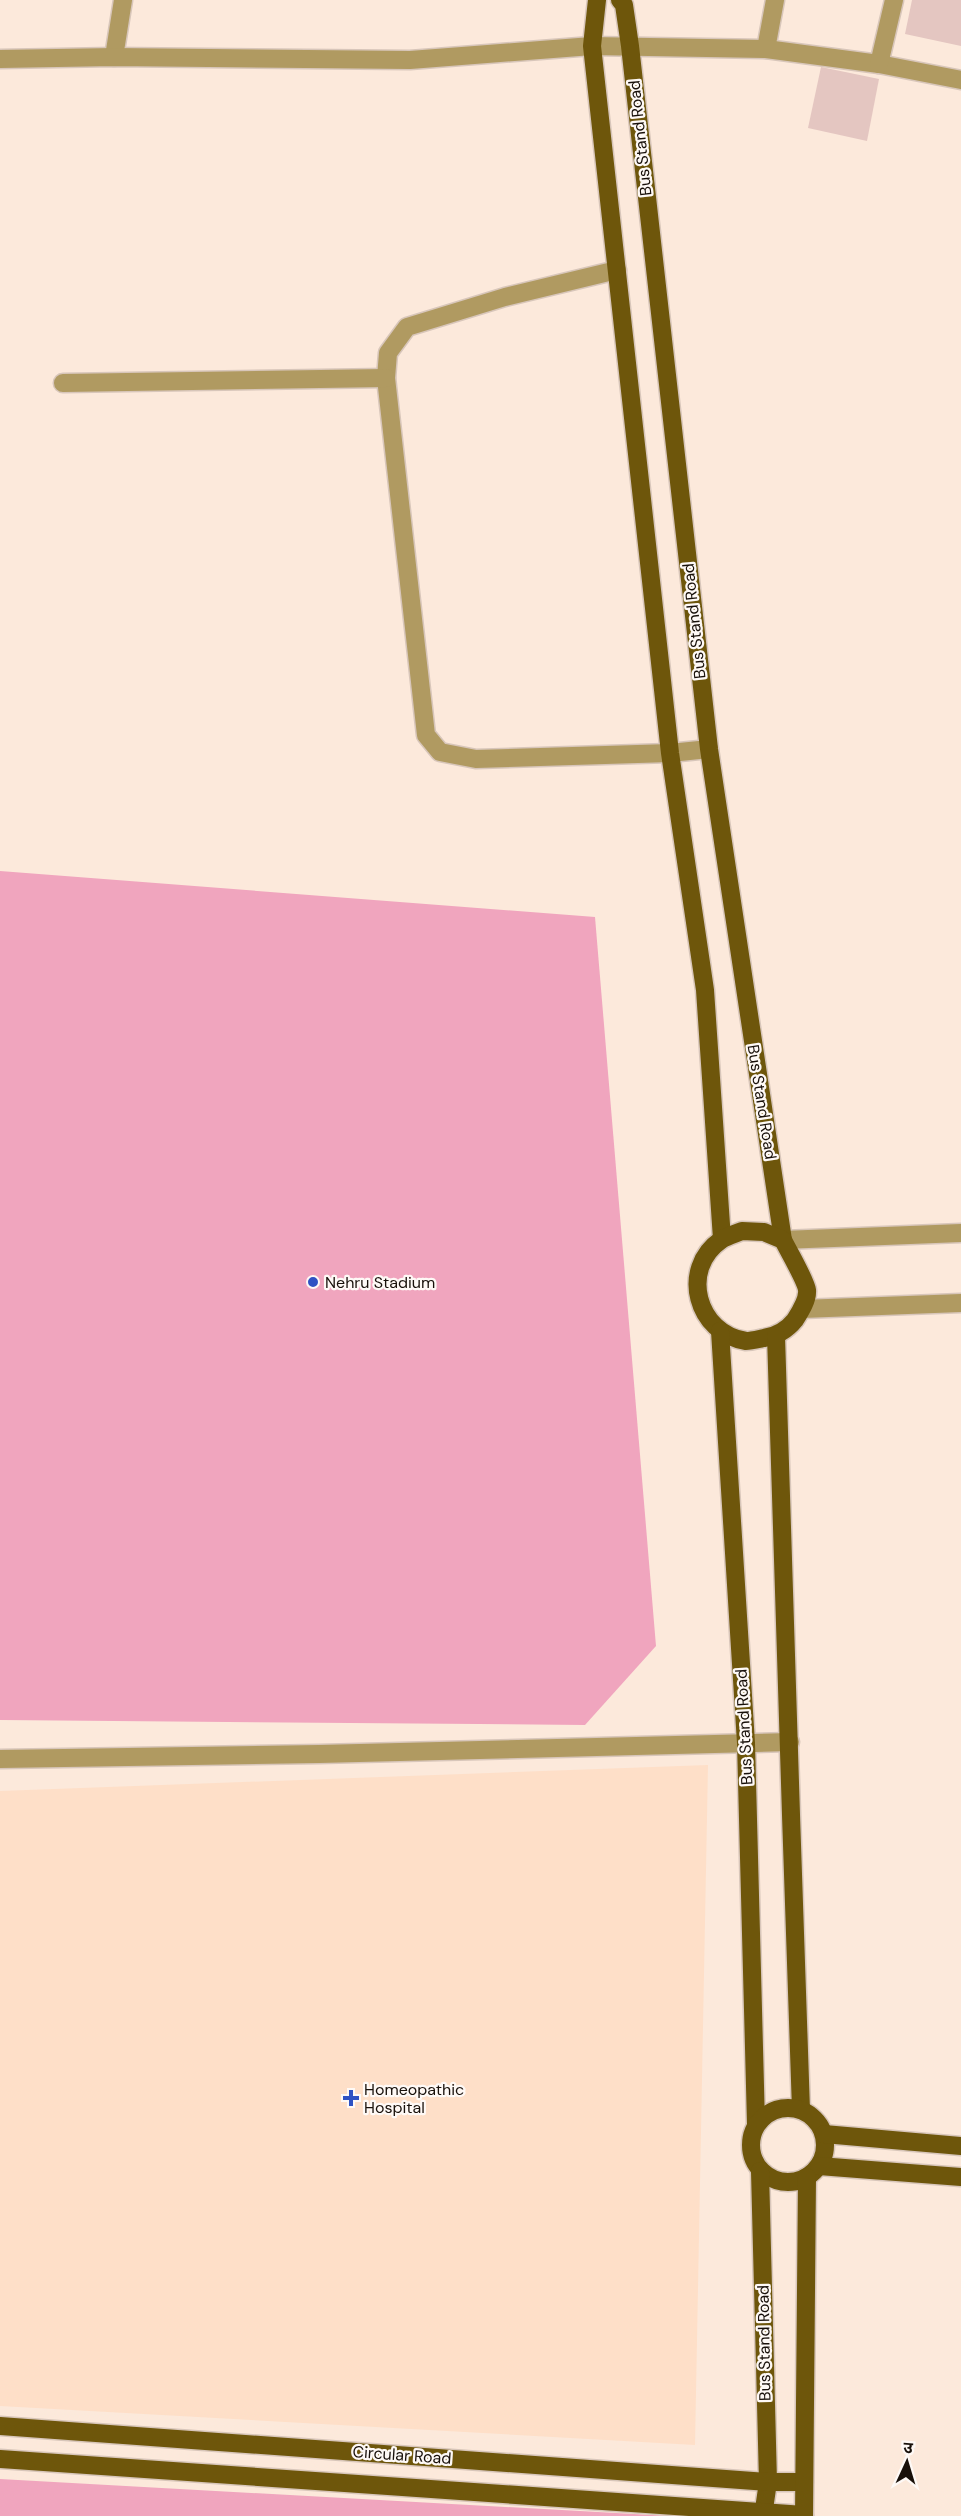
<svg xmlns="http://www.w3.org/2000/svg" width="961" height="2516" font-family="'DM Sans','Noto Sans Devanagari',sans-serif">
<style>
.built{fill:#fedfc8}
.green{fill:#f0a5be}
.building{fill:#e4c6c1}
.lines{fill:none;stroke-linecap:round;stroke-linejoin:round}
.minor-casing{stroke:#d8c6ba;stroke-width:21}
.major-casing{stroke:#d8c6ba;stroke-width:21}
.minor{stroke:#b09a61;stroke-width:18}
.major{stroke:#6e560b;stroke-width:18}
.poi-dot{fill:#2f52c3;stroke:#fef9f6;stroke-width:2}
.labels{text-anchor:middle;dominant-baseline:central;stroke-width:4.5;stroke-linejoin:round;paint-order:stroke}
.street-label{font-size:16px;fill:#18100a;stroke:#fef9f6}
.poi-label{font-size:16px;fill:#18100a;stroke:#fef9f6;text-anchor:start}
</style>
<rect width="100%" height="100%" fill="#fce9db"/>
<polygon class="built" points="708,1765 695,2445 0,2406 0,1791"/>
<g class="green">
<polygon points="0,871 595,917 656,1646 585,1725 0,1720"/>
<polygon points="0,2479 670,2516 0,2516"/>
</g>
<g class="building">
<polygon points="912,0 961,0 961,46 905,34"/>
<polygon points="821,67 879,79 867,141 808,128"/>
</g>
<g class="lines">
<defs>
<g id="minor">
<polyline points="766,49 775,0"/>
<polyline points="114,57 123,0"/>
<polyline points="0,59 114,57 410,60 592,46 766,49 879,64 961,80"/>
<polyline points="879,64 894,0"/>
<polyline points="617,270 505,297 407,327 388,353 386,378 426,735 440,752 476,759 670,753 709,749"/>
<polyline points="63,383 386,378"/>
<polyline points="783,1240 961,1233"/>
<polyline points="802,1309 961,1303"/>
<polyline points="0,1759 319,1754 790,1742"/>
</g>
<g id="major">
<polyline points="597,0 592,46 670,753 705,990 722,1239"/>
<polyline points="620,0 624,5 630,46 709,749 783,1240"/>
<path d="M742,1231L764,1232L783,1240C788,1250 806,1281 807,1290C808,1300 800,1312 795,1320C787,1330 776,1336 764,1338C759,1339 751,1341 746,1341C697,1334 679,1269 721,1240C727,1236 735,1234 742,1231Z"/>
<polyline points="720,1331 746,1743 756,2124"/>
<path d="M776,1336C782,1594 793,1852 801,2110"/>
<circle cx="788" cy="2145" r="37"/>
<polyline points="824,2134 961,2146"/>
<polyline points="819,2166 961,2177"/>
<polyline points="760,2171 768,2482 763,2516"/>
<polyline points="0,2426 768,2482 804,2482"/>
<polyline points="0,2459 804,2515"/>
<polyline points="804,2516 807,2177"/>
</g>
</defs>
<use href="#minor" class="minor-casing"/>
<use href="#major" class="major-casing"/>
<use href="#minor" class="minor"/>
<use href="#major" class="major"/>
</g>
<g class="poi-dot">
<circle cx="313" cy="1282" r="6"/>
<path d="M348 2089h6v6h6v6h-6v6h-6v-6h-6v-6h6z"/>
</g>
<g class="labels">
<g class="street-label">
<text transform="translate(640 138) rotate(-96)">Bus Stand Road</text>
<text transform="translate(694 621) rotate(-96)">Bus Stand Road</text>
<text transform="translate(762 1102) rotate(81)">Bus Stand Road</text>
<text transform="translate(744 1727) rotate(-93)">Bus Stand Road</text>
<text transform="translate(764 2343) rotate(-91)">Bus Stand Road</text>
<text transform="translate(402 2455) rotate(4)">Circular Road</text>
</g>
<g class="poi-label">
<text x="325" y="1282">Nehru Stadium</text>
<text x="364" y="2089">Homeopathic<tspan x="364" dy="18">Hospital</tspan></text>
</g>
</g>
<g transform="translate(907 2462) rotate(4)" stroke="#fef9f6" stroke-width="4.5" paint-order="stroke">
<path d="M0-4.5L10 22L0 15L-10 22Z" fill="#18100a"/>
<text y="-9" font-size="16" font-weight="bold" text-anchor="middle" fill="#18100a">उ</text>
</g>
</svg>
